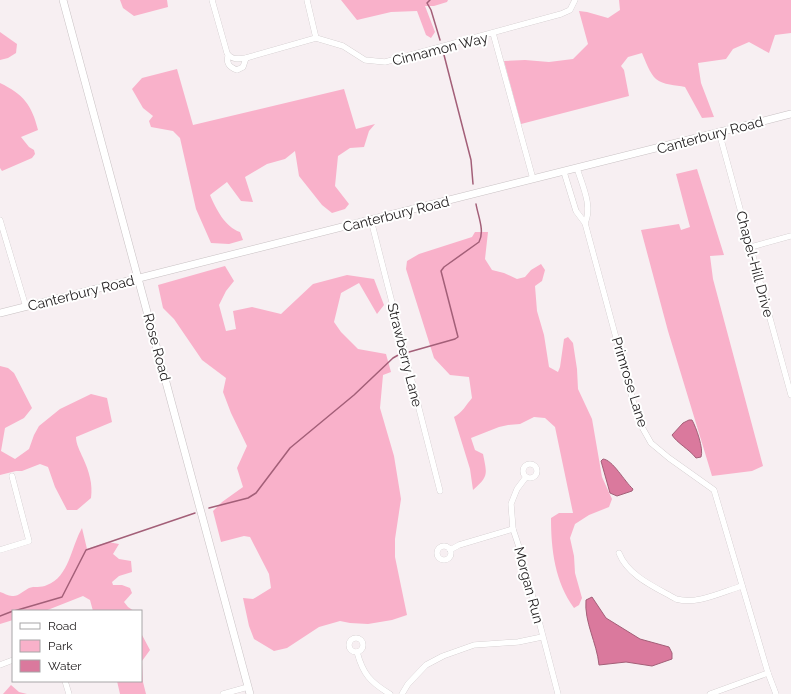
<svg xmlns="http://www.w3.org/2000/svg" width="791" height="694" font-family="Raleway,sans-serif">
<style>
.green{fill:#f9b1ca}
.water{fill:#da799d;stroke:#a35f78}
.lines{fill:none;stroke-linecap:round;stroke-linejoin:round}
.stream{stroke:#a35f78;stroke-width:1.5}
.minor-casing{stroke:#c8c1c3;stroke-width:6}
.tertiary-casing{stroke:#c8c1c3;stroke-width:8}
.minor{stroke:#fff;stroke-width:5.5}
.tertiary{stroke:#fff;stroke-width:7}
.labels{text-anchor:middle;dominant-baseline:central;stroke-width:4;stroke-linejoin:round;paint-order:stroke}
.street-label{font-size:14px;fill:#242122;stroke:#fff}
</style>
<rect width="100%" height="100%" fill="#f7eff2"/>
<g class="green">
<polygon points="120,0 167,0 168,7 134,16 123,8"/>
<polygon points="341,0 448,0 447,2 434,6 425,6 435,32 431,38 426,35 417,11 391,12 357,20"/>
<path d="M619,0H791V33L775,35L769,53L749,42L733,49L726,59L698,63L701,83L714,117L702,118L685,87C676,85 663,85 656,79C650,74 645,60 642,53L628,57L621,66L624,70L629,96L521,124L504,61L525,60L549,62L573,59L588,44L579,11L587,12L608,18L620,10Z"/>
<polygon points="0,32 17,44 16,53 8,58 0,60"/>
<path d="M177,69L193,125L344,89L356,129L375,124L369,131L364,147L350,148L338,156L335,186L349,204L345,209L332,213L322,205L299,176L295,151L285,159L267,164L245,177L253,202L241,201L227,182L210,195C216,209 225,227 240,232L243,240L229,244L211,243L196,209L180,138L173,131L151,127L149,121L153,116L143,108L132,89L142,78Z"/>
<path d="M0,83C23,94 32,105 38,130L21,137L29,147L34,150L35,154L32,158L2,171L0,168Z"/>
<polygon points="697,169 724,255 710,256 713,279 763,466 752,471 712,476 668,331 641,230 679,224 681,230 690,227 676,174"/>
<path d="M475,232H488L485,259L492,270L504,273L517,279L525,277L531,270L541,264L545,270L542,281L535,286L537,311L544,335L549,367L558,372L560,367L564,339L568,337L573,343L577,369L578,389L592,419L602,477L612,499L609,507L589,515L575,524L570,538L574,556L575,573L582,598L579,605L574,608C555,582 551,550 551,518L559,513H573L555,427L545,418L534,417L520,424L508,425L499,427L471,438L475,450L483,454C487,474 489,476 473,490L470,469L454,417C462,413 466,405 472,398L469,377L450,375L434,358L406,269L407,261L419,254L472,237Z"/>
<polygon points="225,266 234,281 226,291 219,305 226,331 236,329 233,311 252,307 281,314 313,284 347,275 374,279 384,305 377,314 359,283 341,293 334,322 341,332 358,349 386,354 391,372 383,375 380,408 394,456 401,499 395,539 395,557 407,615 392,620 368,624 350,623 340,621 319,627 287,648 274,651 254,639 249,626 243,598 253,599 271,588 269,574 250,537 244,536 221,542 213,511 222,502 243,487 237,468 247,446 231,413 223,392 226,378 202,360 174,319 163,308 158,285"/>
<path d="M0,366L8,368L14,373L32,408L24,418L5,428L1,451L15,459L29,449L34,435L39,426L60,409L91,394L107,398L112,422L76,437C76,444 80,451 83,458C89,471 93,484 91,498L77,510H67L55,487L48,467L40,464L22,471H16L0,475Z"/>
<path d="M82,528L87,549L108,542L119,544L113,554L119,559L131,561L132,572L119,576L112,582L113,585H122L130,588L132,593L124,602L128,607L134,611H93L90,600L83,596L45,611H13V620L0,624V592C4,593 8,596 12,596C18,597 23,591 29,588C34,586 41,588 47,585C69,577 71,547 82,528Z"/>
<polygon points="141,635 142,635 150,650 142,661 143,682 146,694 120,694 117,681 141,681"/>
<polygon points="11,685 19,692 27,694 3,694"/>
</g>
<g class="water">
<path d="M689,420H692C696,427 704,449 701,457L696,458C689,449 677,443 672,435L683,423Z"/>
<path d="M603,459C613,460 624,481 633,489L632,491L617,496L610,493L601,461Z"/>
<path d="M592,597L606,618L640,639L669,647L672,653V659L652,666L626,662L599,665C597,643 584,622 586,600Z"/>
</g>
<g class="lines">
<g class="stream">
<polyline points="430,0 427,3 431,10 440,40"/>
<polyline points="444,55 471,160 473,184"/>
<path d="M409,352L455,339L458,337L441,271L444,267L479,242C485,231 478,216 476,204"/>
<polyline points="209,508 248,498 256,493 290,448 354,395 393,358 400,354"/>
<polyline points="14,611 62,597 86,550 195,513"/>
<polyline points="0,616 13,611"/>
</g>
<defs>
<g id="minor">
<path d="M212,0L227,53C231,60 239,59 246,58L316,38L343,46L365,60L385,62L561,14L570,10L575,0"/>
<polyline points="307,0 316,38"/>
<polyline points="493,33 533,179"/>
<path d="M228,56C226,63 229,67 237,70L243,67L246,58"/>
<polyline points="719,132 791,395"/>
<path d="M577,168C582,185 593,206 585,223"/>
<polyline points="564,172 576,211 585,223 635,408 642,427 651,443 669,458 714,490 768,673 776,694"/>
<polyline points="0,220 26,307"/>
<polyline points="371,220 440,491"/>
<polyline points="751,247 791,236"/>
<circle cx="530" cy="471" r="7"/>
<polyline points="526,477 517,489 511,504 513,529 522,556 558,694"/>
<circle cx="444" cy="553" r="7"/>
<polyline points="0,550 29,541 12,476"/>
<polyline points="450,550 459,545 513,529"/>
<path d="M619,553C628,576 655,587 676,599C697,605 722,592 742,586"/>
<circle cx="356" cy="645" r="7"/>
<path d="M357,652C363,674 370,682 390,694"/>
<polyline points="0,665 13,660"/>
<polyline points="65,681 69,694"/>
<polyline points="223,694 248,687"/>
<polyline points="402,694 408,684 426,665 443,656 474,645 518,642 542,637"/>
<polyline points="710,694 768,673"/>
</g>
<g id="tertiary">
<polyline points="63,0 250,694"/>
<polyline points="0,313 791,114"/>
</g>
</defs>
<use href="#minor" class="minor-casing"/>
<use href="#tertiary" class="tertiary-casing"/>
<use href="#minor" class="minor"/>
<use href="#tertiary" class="tertiary"/>
</g>
<g class="labels">
<g class="street-label">
<text transform="translate(440 49) rotate(-14)">Cinnamon Way</text>
<text transform="translate(710 135) rotate(-15)">Canterbury Road</text>
<text transform="translate(396 214) rotate(-14)">Canterbury Road</text>
<text transform="translate(755 264) rotate(75)">Chapel-Hill Drive</text>
<text transform="translate(81 293) rotate(-14)">Canterbury Road</text>
<text transform="translate(157 347) rotate(75)">Rose Road</text>
<text transform="translate(405 355) rotate(76)">Strawberry Lane</text>
<text transform="translate(630 382) rotate(73)">Primrose Lane</text>
<text transform="translate(529 585) rotate(75)">Morgan Run</text>
</g>
</g>
<rect x="12" y="610" width="130" height="72" fill="#ffffff" stroke="#a7a6a7"/>
<rect x="20" y="623" width="20" height="6" fill="#ffffff" stroke="#a7a6a7"/>
<text x="48" y="630" font-size="12" fill="#242122">Road</text>
<rect x="20" y="640" width="20" height="12" fill="#f9b1ca" stroke="#a7a6a7"/>
<text x="48" y="650" font-size="12" fill="#242122">Park</text>
<rect x="20" y="660" width="20" height="12" fill="#da799d" stroke="#a7a6a7"/>
<text x="48" y="670" font-size="12" fill="#242122">Water</text>
</svg>
